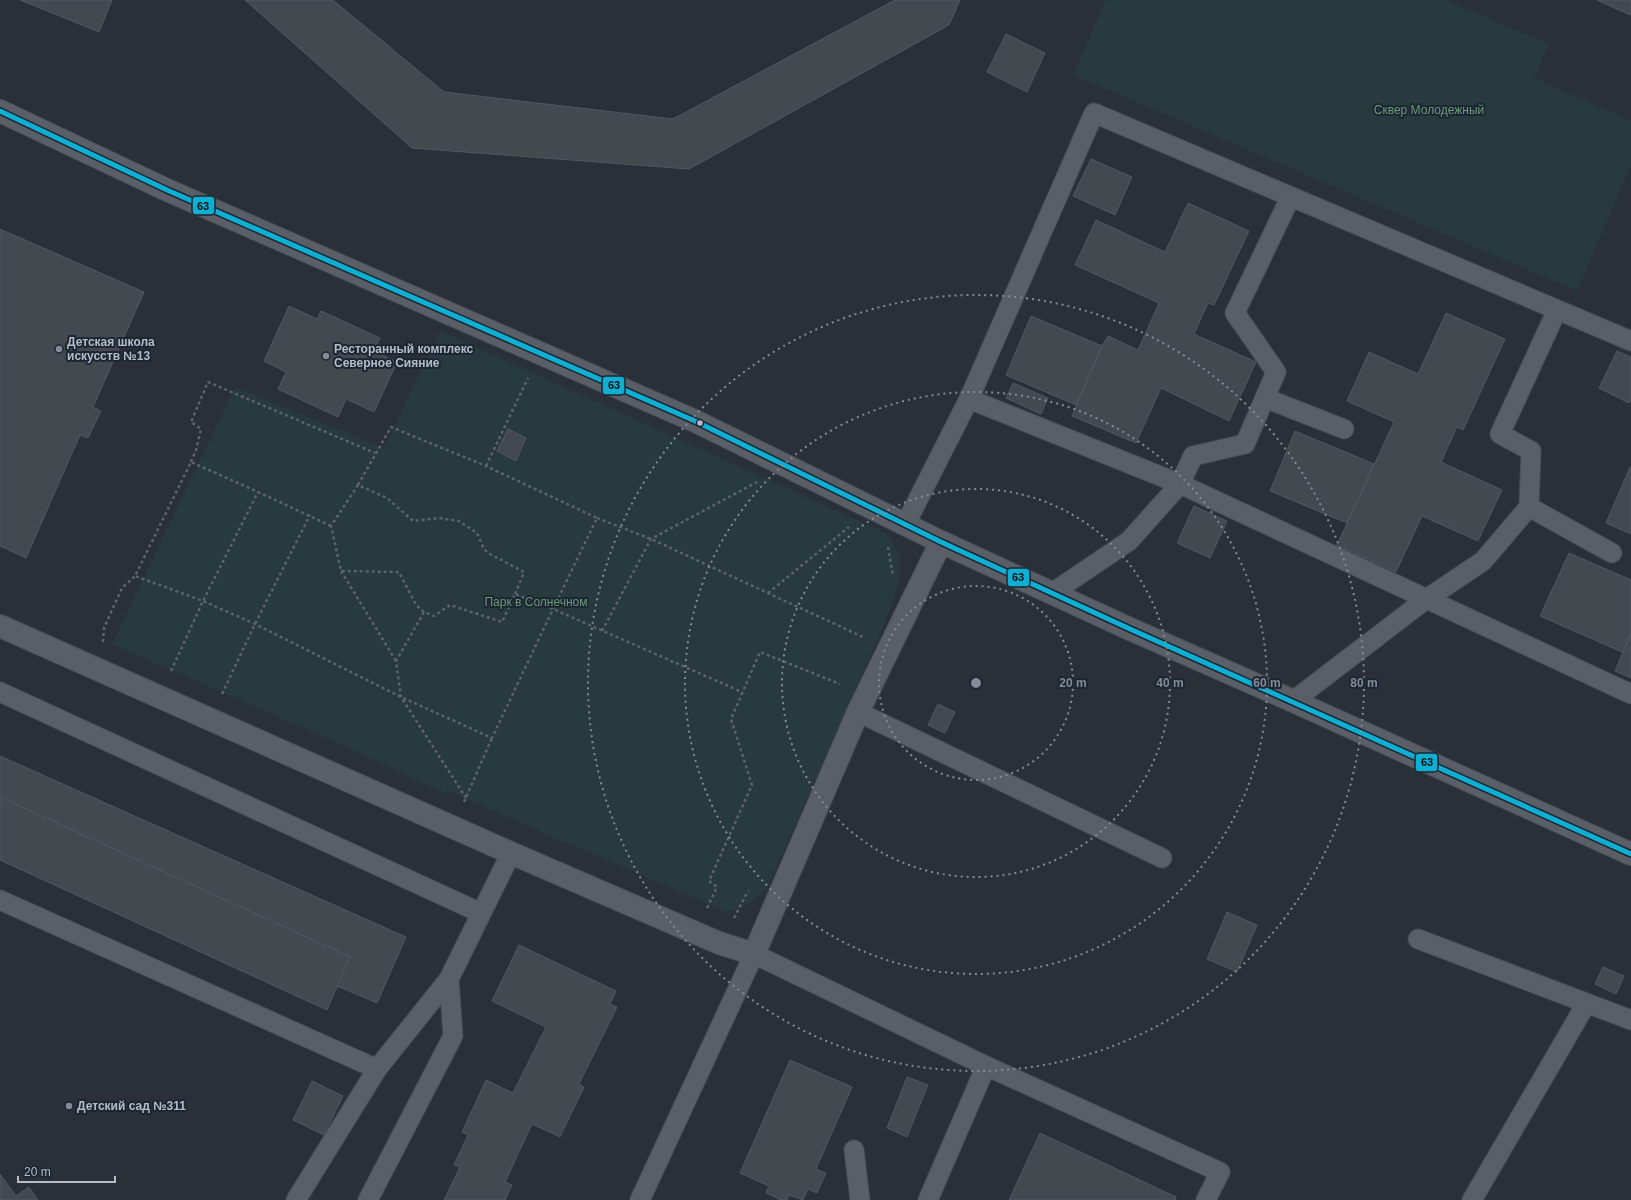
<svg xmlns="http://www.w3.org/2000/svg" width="1631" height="1200" font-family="Arial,sans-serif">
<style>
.green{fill:#273a3e}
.building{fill:#444950;stroke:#52575f}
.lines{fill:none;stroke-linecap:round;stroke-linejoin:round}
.service-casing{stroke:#484c53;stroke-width:21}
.minor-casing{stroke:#484c53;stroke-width:24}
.tertiary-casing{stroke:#484c53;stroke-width:24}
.path{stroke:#5d636a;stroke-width:2.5;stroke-dasharray:3 3;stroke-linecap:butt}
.service{stroke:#5a5e66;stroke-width:19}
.minor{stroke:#5a5e66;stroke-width:22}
.tertiary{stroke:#5a5e66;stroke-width:22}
.bus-1-casing{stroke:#1d2633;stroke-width:8}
.bus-1{stroke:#0dafd3;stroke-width:5}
.ring{fill:none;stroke:#848b96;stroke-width:2;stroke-dasharray:2 4}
.poi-dot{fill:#848b96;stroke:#1d2633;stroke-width:1.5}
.bus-dot{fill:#b4bcc9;stroke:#1d2633;stroke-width:1.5}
.labels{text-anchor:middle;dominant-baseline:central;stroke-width:4;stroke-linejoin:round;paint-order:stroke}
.park-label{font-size:12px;fill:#6b9a76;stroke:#1d2633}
.poi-label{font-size:12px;font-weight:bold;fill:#b4bcc9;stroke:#1d2633;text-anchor:start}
.centre{fill:#848b96;stroke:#1d2633;stroke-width:2}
.ring-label{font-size:12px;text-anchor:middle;font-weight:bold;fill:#848b96;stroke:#1d2633;stroke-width:4;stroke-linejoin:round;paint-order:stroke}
.line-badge{stroke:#1d2633;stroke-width:1.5}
.pale-badge-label{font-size:11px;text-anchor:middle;font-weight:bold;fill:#111}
</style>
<rect width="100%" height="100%" fill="#2a3038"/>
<g class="green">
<polygon points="1106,0 1446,0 1549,44 1534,78 1631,121 1631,165 1577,291 1073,75"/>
<polygon points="440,331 886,533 900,555 899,583 884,625 766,890 749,904 726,912 591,853 540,833 540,831 446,790 448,795 349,748 112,644 235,387 384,448"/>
</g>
<g class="building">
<polygon points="20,0 112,0 99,32"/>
<polygon points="245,0 333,0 444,92 673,119 895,0 960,0 949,25 689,169 412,148"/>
<polygon points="1597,0 1631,0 1631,13 1630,15"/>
<polygon points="1006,34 1045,53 1027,92 987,72"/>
<polygon points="1091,159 1132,177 1115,215 1073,196"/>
<polygon points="1188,203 1249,231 1214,305 1208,303 1194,334 1256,362 1229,421 1161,388 1136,443 1072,416 1102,346 1108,336 1138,350 1159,303 1075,265 1096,220 1165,252"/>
<polygon points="0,229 144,292 93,407 101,411 88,438 80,435 26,558 0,546"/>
<polygon points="289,306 317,319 321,311 380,338 374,351 397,362 374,412 346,399 338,417 278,389 286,372 264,361"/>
<polygon points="1446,313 1505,339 1463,430 1457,427 1441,462 1502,490 1478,541 1422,516 1396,572 1337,545 1394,422 1347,401 1369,352 1418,374"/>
<polygon points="1031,316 1102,346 1076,405 1006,375"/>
<polygon points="1617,351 1631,357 1631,399 1629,403 1599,388"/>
<polygon points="1013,383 1048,398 1041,414 1006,398"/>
<polygon points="508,429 526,438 516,461 497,451"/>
<polygon points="1295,431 1374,464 1347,523 1270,491"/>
<polygon points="1630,467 1631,467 1631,534 1606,523"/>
<polygon points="1194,506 1227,521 1210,558 1177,543"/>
<polygon points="1569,553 1631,580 1631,633 1622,652 1540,616"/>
<polygon points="1631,633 1631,678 1615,671"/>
<polygon points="938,704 955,712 945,733 928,725"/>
<polygon points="0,756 406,937 377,1003 337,986 350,957 0,797"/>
<polygon points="0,797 350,957 327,1010 0,860"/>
<polygon points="1227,912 1257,925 1237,972 1207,959"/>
<polygon points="519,945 616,991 610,1004 617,1007 579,1084 584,1087 560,1137 532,1124 505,1182 512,1185 505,1200 444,1200 460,1167 454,1165 468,1135 462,1132 486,1080 513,1093 546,1027 492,1001"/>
<polygon points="1603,967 1624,976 1616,994 1595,984"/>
<polygon points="790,1060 852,1087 816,1169 826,1173 817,1193 808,1189 803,1200 789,1195 787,1200 781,1200 766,1193 769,1186 740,1173"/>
<polygon points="907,1077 928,1085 907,1137 887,1128"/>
<polygon points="312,1081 343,1096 324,1135 293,1120"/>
<polygon points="1040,1133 1176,1197 1175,1200 1009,1200"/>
<polygon points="0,1174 16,1196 29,1187 38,1200 0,1200"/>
</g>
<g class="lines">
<defs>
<g id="service">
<polyline points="1265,398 1344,429"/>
<polyline points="969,399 1180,484 1193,456 1245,444 1276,372 1235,313 1290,198"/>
<polyline points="1529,507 1612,553"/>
<polyline points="905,525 969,399 1094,113 1631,341"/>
<polyline points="1052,593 1129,541 1180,484 1631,694"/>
<polyline points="0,692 481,913"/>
<polyline points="1293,701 1425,600 1483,561 1529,507 1531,451 1500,434 1557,310"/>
<polyline points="858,712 1162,858"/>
<polyline points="0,900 377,1069"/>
<polyline points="1418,939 1631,1020"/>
<polyline points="854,1150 860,1200"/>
<polyline points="296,1200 377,1069 449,979"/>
<polyline points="368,1200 453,1036 449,979 511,853"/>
<polyline points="640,1200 754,954 986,1066 1220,1172 1206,1200"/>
<polyline points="928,1200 986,1066"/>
<polyline points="1472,1200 1586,1004"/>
</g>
<polyline id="minor" points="0,626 511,853 719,943 754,954 858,712 941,542"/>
<polyline id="tertiary" points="0,111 167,190 695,421 941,542 1130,629 1293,701 1631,854"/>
</defs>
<use href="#service" class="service-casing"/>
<use href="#minor" class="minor-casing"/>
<use href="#tertiary" class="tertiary-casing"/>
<g class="path">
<polyline points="191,462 196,450 201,429 191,422 208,382 375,453"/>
<polyline points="486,466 528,378"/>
<polyline points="597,518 651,539 863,637"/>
<polyline points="331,526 258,492 191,462 135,576 203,601 255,624 401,697 492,738 553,609 597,518 486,466 391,427 358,485"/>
<polyline points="888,547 893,576"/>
<polyline points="341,571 396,661"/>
<polyline points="768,593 849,527"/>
<polyline points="515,594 524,572 488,553 484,549 477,533 459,521 439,518 413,521 387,498 358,485 331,526 341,571 399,572 416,605 424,612 434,616 450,605 502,622 515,594 553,609 742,692"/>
<polyline points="424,612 396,661 401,697 466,798"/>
<polyline points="602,631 651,539 757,482"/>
<polyline points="103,642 104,628 122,588 135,576"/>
<polyline points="171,671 203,601 258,492"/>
<polyline points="222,694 255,624 310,515"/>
<polyline points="464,802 492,738"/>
<polyline points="707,908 717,887 709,881 752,785 731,719 760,652 840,684"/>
<polyline points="734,918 747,893 749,891"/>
</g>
<use href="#service" class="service"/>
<use href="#minor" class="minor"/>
<use href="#tertiary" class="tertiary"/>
<defs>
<polyline id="bus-1" points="0,111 167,190 695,421 941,542 1130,629 1631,854"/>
</defs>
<use href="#bus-1" class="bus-1-casing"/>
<use href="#bus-1" class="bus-1"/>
</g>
<g class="ring">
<circle cx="976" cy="683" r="97"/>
<circle cx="976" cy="683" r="194"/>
<circle cx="976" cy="683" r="291"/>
<circle cx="976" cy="683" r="388"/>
</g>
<g class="poi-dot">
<circle cx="59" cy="349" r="4"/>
<circle cx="326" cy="356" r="4"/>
<circle cx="69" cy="1106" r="4"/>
</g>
<circle class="bus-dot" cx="700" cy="423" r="3.5"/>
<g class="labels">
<g class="park-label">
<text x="1429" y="110">Сквер Молодежный</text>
<text x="536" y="602">Парк в Солнечном</text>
</g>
<g class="poi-label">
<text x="67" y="342">Детская школа<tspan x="67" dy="14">искусств №13</tspan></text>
<text x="334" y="349">Ресторанный комплекс<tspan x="334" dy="14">Северное Сияние</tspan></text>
<text x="77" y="1106">Детский сад №311</text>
</g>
</g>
<circle cx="976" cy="683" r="6" class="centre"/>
<g class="ring-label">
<text x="1073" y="687">20 m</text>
<text x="1170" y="687">40 m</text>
<text x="1267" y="687">60 m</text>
<text x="1364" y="687">80 m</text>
</g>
<g class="line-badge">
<rect x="192" y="196" width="23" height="19" rx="4" fill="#0dafd3"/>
<rect x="602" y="376" width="23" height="19" rx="4" fill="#0dafd3"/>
<rect x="1007" y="568" width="23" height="19" rx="4" fill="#0dafd3"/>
<rect x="1415" y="753" width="23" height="19" rx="4" fill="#0dafd3"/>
</g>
<g class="pale-badge-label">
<text x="203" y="210">63</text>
<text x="614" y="389">63</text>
<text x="1018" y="581">63</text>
<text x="1427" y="766">63</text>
</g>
<path d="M18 1176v6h97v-6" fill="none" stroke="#b4bcc9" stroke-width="2"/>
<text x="24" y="1176" font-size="12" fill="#b4bcc9" stroke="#1d2633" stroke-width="3" paint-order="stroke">20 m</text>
</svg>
